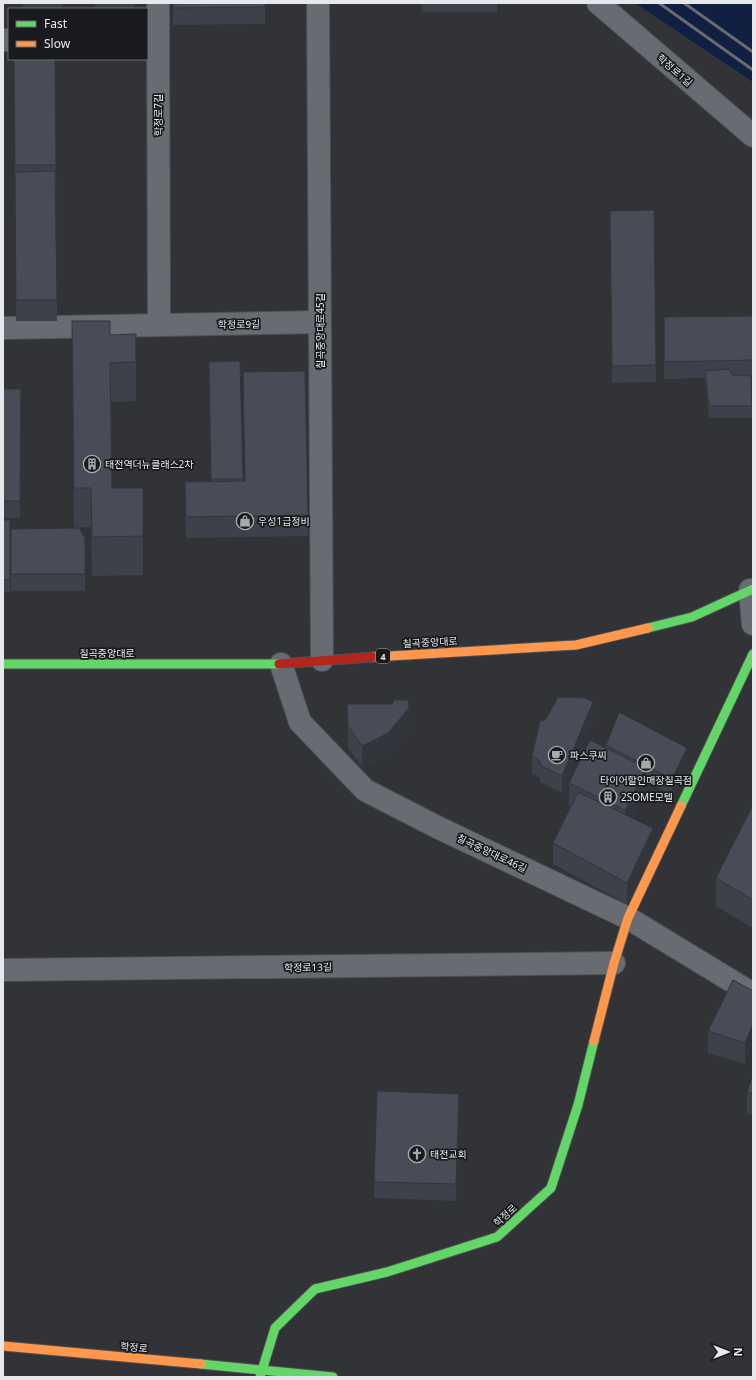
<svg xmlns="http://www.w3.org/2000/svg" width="756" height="1380" font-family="'Noto Sans','Noto Sans KR',sans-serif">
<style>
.water{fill:#102043}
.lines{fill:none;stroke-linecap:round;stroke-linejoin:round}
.street-casing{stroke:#4f5052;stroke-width:24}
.fast-casing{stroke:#4f5052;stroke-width:11}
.slow-casing{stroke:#4f5052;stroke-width:11}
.jam-casing{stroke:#4f5052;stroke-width:11}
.street{stroke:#686b72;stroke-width:22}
.fast{stroke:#63d668;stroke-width:9}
.slow{stroke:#ff974d;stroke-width:9}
.jam{stroke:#b3261e;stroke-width:9}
.rail{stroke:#686a6d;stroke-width:3}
.wall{fill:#3e414a}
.shaded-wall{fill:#32353c}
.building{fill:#484c56;stroke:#32353c}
.labels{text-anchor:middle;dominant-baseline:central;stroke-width:3.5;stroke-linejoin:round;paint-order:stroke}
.shield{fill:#191a1d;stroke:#a8aaae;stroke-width:1}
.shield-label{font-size:9px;font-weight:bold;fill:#e6e8ec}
.street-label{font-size:10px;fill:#e6e8ec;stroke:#191a1d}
.poi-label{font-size:10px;fill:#e6e8ec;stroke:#191a1d;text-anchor:start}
</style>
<rect width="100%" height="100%" fill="#313336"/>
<polygon class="water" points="635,3 753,3 753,82"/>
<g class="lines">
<defs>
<g id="street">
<polyline points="158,3 159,325"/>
<polyline points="318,3 322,660"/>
<polyline points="598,3 753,136"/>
<polyline points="3,40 9,40"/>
<polyline points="3,328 319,322"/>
<polyline points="750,590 753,624"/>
<polyline points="281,664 300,722 365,790 437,827 628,918 753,994"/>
<polyline points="3,970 614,963"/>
</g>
<g id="fast">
<polyline points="648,628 692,617 753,589"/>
<polyline points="3,664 279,664"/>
<polyline points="681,806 753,654"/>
<polyline points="201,1364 333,1377"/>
<polyline points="260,1377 275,1328 315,1289 387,1272 497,1237 551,1188 578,1105 594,1041"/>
</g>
<g id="slow">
<polyline points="373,657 576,645 648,628"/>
<polyline points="594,1041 614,963 628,918 681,806"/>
<polyline points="3,1346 201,1364"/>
</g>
<polyline id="jam" points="279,664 373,657"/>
</defs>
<use href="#street" class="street-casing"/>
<use href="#fast" class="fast-casing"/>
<use href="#slow" class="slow-casing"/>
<use href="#jam" class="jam-casing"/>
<use href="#street" class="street"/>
<use href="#fast" class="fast"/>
<use href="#slow" class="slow"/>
<use href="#jam" class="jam"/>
<g class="rail">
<polyline points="659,3 753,70"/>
<polyline points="684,3 753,52"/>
</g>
</g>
<g class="wall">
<rect x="23" y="3" width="39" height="6"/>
<rect x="95" y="3" width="39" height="6"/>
<polygon points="173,3 265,3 265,24 173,25"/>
<rect x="422" y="3" width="75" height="9"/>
<polygon points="14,59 56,165 57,321 16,321"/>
<polygon points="654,210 656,382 612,383 610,211"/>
<polygon points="753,316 753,377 751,377 752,418 709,418 705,378 664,379 664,317"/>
<polygon points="72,321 110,335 136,362 136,401 111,402 112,488 143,536 143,575 92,576 91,527 74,528"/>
<polygon points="240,361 243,481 245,481 243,372 308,515 308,536 186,538 185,482 211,481 209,362"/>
<polygon points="3,389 21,389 20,518 3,518"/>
<rect x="3" y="520" width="7" height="72"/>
<polygon points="11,529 85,538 85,591 11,591"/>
<polygon points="347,704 409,729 388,754 362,767 348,748"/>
<polygon points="593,719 562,793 540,782 540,777 532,773 532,756"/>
<polygon points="606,745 687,764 672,795 646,782 646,790 632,818 653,850 627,904 553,864 553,843 571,806 569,805 569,783 606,748"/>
<polygon points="753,805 753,928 716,906 716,878"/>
<polygon points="753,991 745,1064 708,1053 708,1031"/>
<polygon points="753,1074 753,1115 747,1114 747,1092"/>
<polygon points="459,1110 456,1201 374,1198 374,1182"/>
</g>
<g class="shaded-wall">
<polygon points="593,702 593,719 562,793 562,776"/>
<polygon points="409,708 409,729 388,754 362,767 362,746"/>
<polygon points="687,748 687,764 672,795 672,779"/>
<polygon points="646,768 646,790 625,832 625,810"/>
<polygon points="653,828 653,850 627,904 627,883"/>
<polygon points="753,1024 753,1045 745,1064 745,1043"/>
<polygon points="459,1094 459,1110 456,1201 456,1184"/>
</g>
<g class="building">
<polygon points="173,3 265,3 265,7 173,8"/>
<polygon points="14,59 55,59 56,165 15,165"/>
<polygon points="55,171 57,300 16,300 15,172"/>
<polygon points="654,210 656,365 612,366 610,211"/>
<polygon points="753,316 753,360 664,362 664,317"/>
<polygon points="72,321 110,321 110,335 136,334 136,362 110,363 112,488 143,488 143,536 92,537 91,488 74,488"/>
<polygon points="240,361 243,479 211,479 209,362"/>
<polygon points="729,369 732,375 751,376 752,406 709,406 705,371"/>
<polygon points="305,371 308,515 186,517 185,482 245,481 243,372"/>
<polygon points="3,389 21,389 20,501 3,501"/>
<rect x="3" y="520" width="7" height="60"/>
<polygon points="79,528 85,538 85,574 11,574 11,529"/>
<polygon points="558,697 586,698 593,702 562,776 540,765 540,761 532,756 540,721 545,720"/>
<polygon points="394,700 408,700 409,708 388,733 362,746 348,726 347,704 392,704"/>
<polygon points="619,712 687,748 672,779 606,745"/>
<polygon points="590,740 646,768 625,810 569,783"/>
<polygon points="578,792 653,828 627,883 553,843"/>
<polygon points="753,805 753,900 716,878"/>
<polygon points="733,980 753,991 753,1024 745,1043 708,1031"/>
<polygon points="753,1074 753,1094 747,1092"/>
<polygon points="377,1091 459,1094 456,1184 374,1182"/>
</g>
<defs>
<symbol id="building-ring" viewBox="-11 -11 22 22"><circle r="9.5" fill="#191a1d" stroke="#a7a9ac" stroke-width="1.5"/><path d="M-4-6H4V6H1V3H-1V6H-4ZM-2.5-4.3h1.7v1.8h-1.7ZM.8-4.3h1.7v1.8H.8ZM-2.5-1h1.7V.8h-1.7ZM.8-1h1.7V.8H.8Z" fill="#a7a9ac"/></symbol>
<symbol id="shop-ring" viewBox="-11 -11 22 22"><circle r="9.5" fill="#191a1d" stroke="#a7a9ac" stroke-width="1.5"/><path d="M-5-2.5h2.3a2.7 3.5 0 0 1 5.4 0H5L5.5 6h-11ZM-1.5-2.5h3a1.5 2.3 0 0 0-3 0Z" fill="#a7a9ac"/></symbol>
<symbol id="cafe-ring" viewBox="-11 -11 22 22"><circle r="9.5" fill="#191a1d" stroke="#a7a9ac" stroke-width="1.5"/><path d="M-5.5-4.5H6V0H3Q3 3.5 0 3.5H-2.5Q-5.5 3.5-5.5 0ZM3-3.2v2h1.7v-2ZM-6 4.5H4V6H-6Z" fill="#a7a9ac"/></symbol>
<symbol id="church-ring" viewBox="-11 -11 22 22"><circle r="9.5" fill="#191a1d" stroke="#a7a9ac" stroke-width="1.5"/><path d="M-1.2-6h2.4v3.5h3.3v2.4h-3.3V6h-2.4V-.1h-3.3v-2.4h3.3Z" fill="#a7a9ac"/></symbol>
</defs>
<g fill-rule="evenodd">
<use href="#building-ring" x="82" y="454" width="20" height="20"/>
<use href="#shop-ring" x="235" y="511" width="20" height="20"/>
<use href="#cafe-ring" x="547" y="745" width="20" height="20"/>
<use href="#shop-ring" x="636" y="753" width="20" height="20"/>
<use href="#building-ring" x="598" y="787" width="20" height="20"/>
<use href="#church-ring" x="407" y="1144" width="20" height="20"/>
</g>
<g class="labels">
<rect class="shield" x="376" y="649" width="14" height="14" rx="3"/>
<g class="shield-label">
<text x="383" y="656">4</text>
</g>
<g class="street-label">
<text transform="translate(675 70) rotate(41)">학정로1길</text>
<text transform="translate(158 115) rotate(-90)">학정로7길</text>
<text transform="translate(239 324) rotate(-1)">학정로9길</text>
<text transform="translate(320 331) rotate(-90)">칠곡중앙대로45길</text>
<text transform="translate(430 642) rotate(-3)">칠곡중앙대로</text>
<text x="107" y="653">칠곡중앙대로</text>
<text transform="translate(492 853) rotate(25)">칠곡중앙대로46길</text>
<text transform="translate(308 967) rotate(-1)">학정로13길</text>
<text transform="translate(505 1215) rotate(-42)">학정로</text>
<text transform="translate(134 1347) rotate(5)">학정로</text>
</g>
<g class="poi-label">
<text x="105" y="464">태전역더뉴클래스2차</text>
<text x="258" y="521">우성1급정비</text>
<text x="570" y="755">파스쿠찌</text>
<text x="646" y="780" text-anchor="middle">타이어할인매장칠곡점</text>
<text x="621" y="797">2SOME모텔</text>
<text x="430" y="1154">태전교회</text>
</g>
</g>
<rect width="756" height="1380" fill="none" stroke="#e6e8ec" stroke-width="8"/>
<rect x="8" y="8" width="140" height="52" fill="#191a1d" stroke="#6b6c70"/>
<rect x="16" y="21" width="20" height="6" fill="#63d668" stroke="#6b6c70"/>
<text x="44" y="28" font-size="12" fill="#e6e8ec">Fast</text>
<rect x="16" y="41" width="20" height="6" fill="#ff974d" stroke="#6b6c70"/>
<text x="44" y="48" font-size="12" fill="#e6e8ec">Slow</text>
<g transform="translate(728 1352) rotate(90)" stroke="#191a1d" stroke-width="3" paint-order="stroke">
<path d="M0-3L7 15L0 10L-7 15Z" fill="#e6e8ec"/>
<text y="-6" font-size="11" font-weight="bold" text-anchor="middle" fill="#e6e8ec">N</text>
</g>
</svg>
